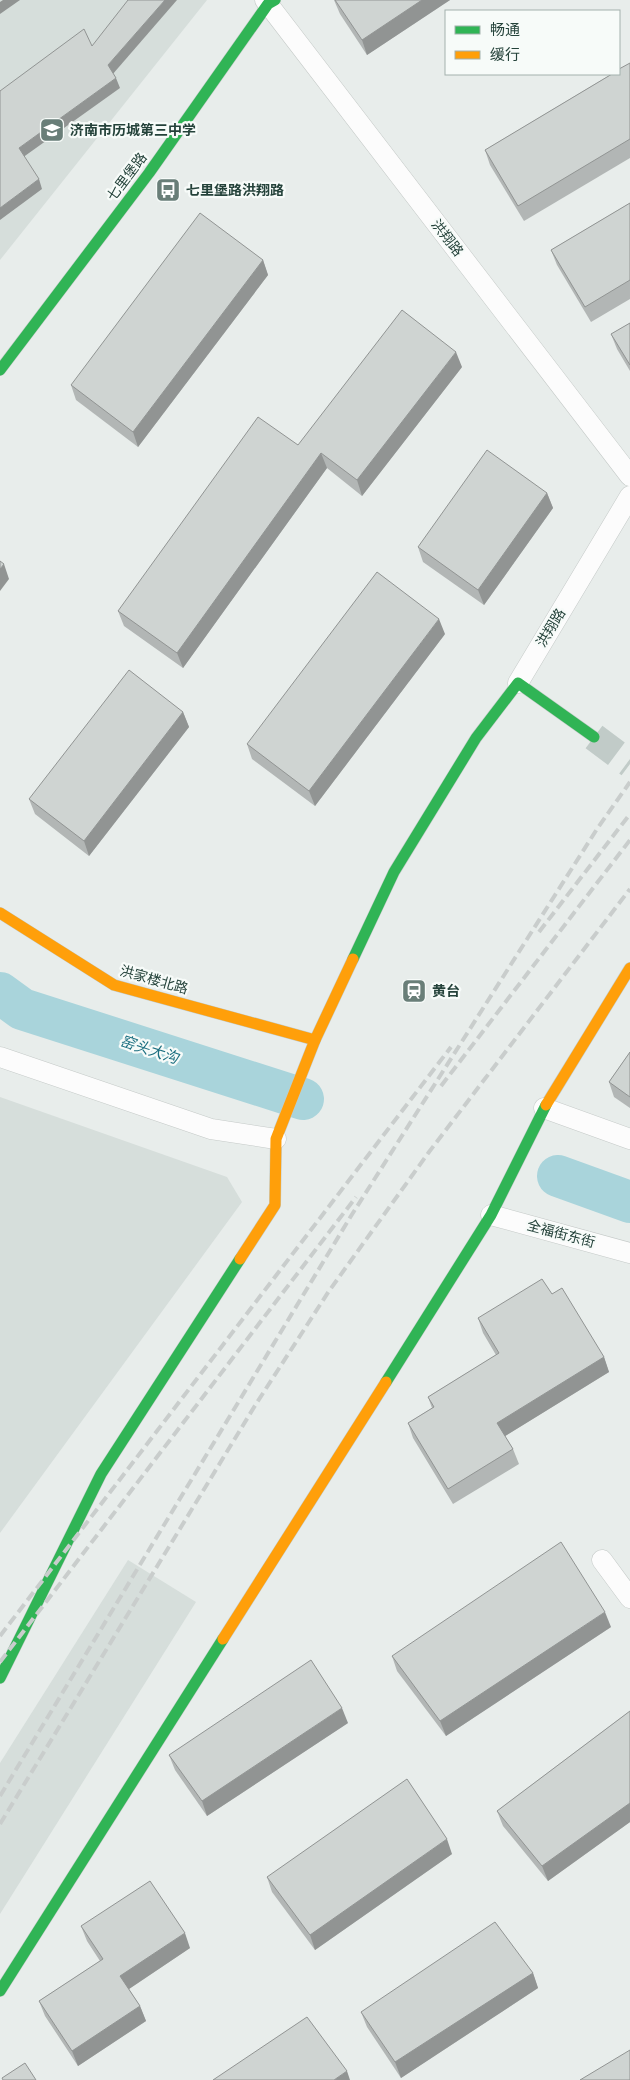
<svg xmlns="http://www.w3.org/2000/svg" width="630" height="2080" font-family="'Sofia Sans Condensed','Noto Sans SC',sans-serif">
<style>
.built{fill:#d6dedb}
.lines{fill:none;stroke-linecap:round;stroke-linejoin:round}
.river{stroke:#a9d4db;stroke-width:42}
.secondary-tunnel{stroke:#c1cbc8;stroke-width:28;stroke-dasharray:28 14;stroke-linecap:butt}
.street-casing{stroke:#c5cac8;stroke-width:21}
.fast-casing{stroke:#c3cbc8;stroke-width:12}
.slow-casing{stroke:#c3cbc8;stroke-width:12}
.street{stroke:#fcfcfc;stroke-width:20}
.fast{stroke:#30b455;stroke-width:11}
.slow{stroke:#ff9f0a;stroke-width:11}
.rail{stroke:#c9cdcc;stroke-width:4;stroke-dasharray:10 5;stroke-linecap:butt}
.wall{fill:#b2b6b5}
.shaded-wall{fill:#919493}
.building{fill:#cfd4d2;stroke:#919493}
.labels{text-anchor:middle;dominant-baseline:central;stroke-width:4.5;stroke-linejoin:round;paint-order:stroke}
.poi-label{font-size:14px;font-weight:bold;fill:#24423a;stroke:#f7fbf9;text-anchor:start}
.street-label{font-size:14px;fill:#24423a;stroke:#f7fbf9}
.water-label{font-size:15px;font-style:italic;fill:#1c6f80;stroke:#f7fbf9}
</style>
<rect width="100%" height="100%" fill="#e8edeb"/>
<g class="built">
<polygon points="0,0 207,0 0,260"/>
<polygon points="0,1097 227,1177 242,1202 0,1533"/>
<polygon points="128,1560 196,1602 0,1914 0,1763"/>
</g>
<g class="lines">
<g class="river">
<polyline points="0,993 22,1009 303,1099"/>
<polyline points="558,1176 630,1202"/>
</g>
<polyline class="secondary-tunnel" points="594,737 630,764"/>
<defs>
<g id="street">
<polyline points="265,0 630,476"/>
<polyline points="518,683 630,496"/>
<polyline points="0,1057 211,1129 276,1139"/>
<polyline points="544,1108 630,1139"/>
<polyline points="491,1215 630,1253"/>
<polyline points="602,1560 630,1598"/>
</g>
<g id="fast">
<polyline points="0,370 149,173 268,4 275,0"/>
<polyline points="353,959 394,872 476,738 518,683 594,737"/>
<polyline points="386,1382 491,1215 546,1105"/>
<polyline points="0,1678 101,1474 240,1259"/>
<polyline points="0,1991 223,1639"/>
</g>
<g id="slow">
<polyline points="0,913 114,985 315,1040"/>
<polyline points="546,1105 630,968"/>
<polyline points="240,1259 275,1205 276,1139 315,1040 353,959"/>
<polyline points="223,1639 386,1382"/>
</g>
</defs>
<use href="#street" class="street-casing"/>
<use href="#fast" class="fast-casing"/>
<use href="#slow" class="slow-casing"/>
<use href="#street" class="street"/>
<use href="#fast" class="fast"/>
<use href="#slow" class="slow"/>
<g class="rail">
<polyline points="539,932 630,814"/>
<polyline points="441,1086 630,840"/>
<polyline points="0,1636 451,1047"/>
<polyline points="0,1662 356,1197"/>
<polyline points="0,1796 351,1216 597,829 630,782"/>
<polyline points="0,1824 256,1404 329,1291 429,1152 630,889"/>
</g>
</g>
<g class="wall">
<polygon points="334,0 450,0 367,55 340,14"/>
<polygon points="630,63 630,158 524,221 490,165 485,150"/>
<polygon points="630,203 630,299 591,322 557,265 551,250"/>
<polygon points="263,260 268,275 138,447 76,400 71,385"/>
<polygon points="630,323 630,371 617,349 611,334"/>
<polygon points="462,367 362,496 327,468 183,668 124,626 118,611 298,445"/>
<polygon points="547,493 553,508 484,605 423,562 418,547"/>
<polygon points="445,634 315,806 252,759 247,744"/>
<polygon points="183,712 189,727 89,856 35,814 29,799"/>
<polygon points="630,1052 630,1108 614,1097 609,1082"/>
<polygon points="552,1294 604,1357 609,1372 505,1436 513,1449 519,1464 453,1504 413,1438 408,1423 432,1408 428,1397 496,1355 483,1333 478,1318"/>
<polygon points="611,1627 446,1736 397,1671 392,1656"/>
<polygon points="630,1711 630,1822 548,1881 503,1826 497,1811"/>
<polygon points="348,1723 207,1816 175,1770 169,1755"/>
<polygon points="452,1854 315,1950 272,1892 267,1877"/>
<polygon points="81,1926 190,1948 129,1989 140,2006 146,2021 78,2066 45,2016 39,2001 100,1961 87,1941"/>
<polygon points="533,1973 538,1988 401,2078 367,2027 361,2012"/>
</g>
<g class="shaded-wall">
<polygon points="3,0 20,0 0,14 0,2"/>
<polygon points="165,0 177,0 112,75 108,65"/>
<polygon points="422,0 450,0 367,55 362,40"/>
<polygon points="116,78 120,88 22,158 19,148"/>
<polygon points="39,179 42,189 0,220 0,208"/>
<polygon points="263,260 268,275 138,447 133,432"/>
<polygon points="456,352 462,367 362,496 357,480"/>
<polygon points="321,453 327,468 183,668 177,653"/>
<polygon points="547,493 553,508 484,605 478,590"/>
<polygon points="4,564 9,579 0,591 0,569"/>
<polygon points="439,619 445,634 315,806 309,791"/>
<polygon points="183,712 189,727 89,856 84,841"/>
<polygon points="604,1357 609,1372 502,1438 497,1423"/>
<polygon points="605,1612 611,1627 446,1736 440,1721"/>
<polygon points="342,1708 348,1723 207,1816 202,1801"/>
<polygon points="630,1803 630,1822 548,1881 542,1866"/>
<polygon points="447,1839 452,1854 315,1950 310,1935"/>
<polygon points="185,1933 190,1948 126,1991 120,1976"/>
<polygon points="533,1973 538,1988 401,2078 395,2062"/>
<polygon points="140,2006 146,2021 78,2066 72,2051"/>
<polygon points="347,2071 350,2080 334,2080"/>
</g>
<g class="building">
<polygon points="128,0 165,0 108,65 116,78 19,148 39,179 0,208 0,91 84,29 92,46"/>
<polygon points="335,0 422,0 362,40"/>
<polygon points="630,63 630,139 518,206 485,150 612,74 619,74 619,69"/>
<polygon points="630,203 630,280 585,307 551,250"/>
<polygon points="200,213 263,260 133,432 71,385"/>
<polygon points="402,310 456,352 357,480 321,453 177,653 118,611 258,417 298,445"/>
<polygon points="630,323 630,365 611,334"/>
<polygon points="487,450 547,493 478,590 418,547"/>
<polygon points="0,561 4,564 0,569"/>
<polygon points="377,572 439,619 309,791 247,744"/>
<polygon points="129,670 183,712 84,841 29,799"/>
<polygon points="630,1052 630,1097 609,1082"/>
<polygon points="542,1279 552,1294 562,1288 604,1357 497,1423 513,1449 448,1489 408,1423 434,1407 428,1397 499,1353 478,1318"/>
<polygon points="561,1542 605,1612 440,1721 392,1656"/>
<polygon points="311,1660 342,1708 202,1801 169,1755"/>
<polygon points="630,1711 630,1803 542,1866 497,1811"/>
<polygon points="407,1779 447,1839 310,1935 267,1877"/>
<polygon points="150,1881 185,1933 120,1976 140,2006 72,2051 39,2001 103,1959 81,1926"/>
<polygon points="495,1922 533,1973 395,2062 361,2012"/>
<polygon points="307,2017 347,2071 334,2080 213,2080"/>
<polygon points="630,2050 630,2080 580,2080"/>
<polygon points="25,2063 36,2080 3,2080 2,2078"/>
</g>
<defs>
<symbol id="school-square" viewBox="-11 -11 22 22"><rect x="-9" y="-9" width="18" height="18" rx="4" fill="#697e78" stroke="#f7fbf9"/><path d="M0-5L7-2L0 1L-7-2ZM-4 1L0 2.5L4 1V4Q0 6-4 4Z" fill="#fff"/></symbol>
<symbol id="bus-square" viewBox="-11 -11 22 22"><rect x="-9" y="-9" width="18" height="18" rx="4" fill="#697e78" stroke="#f7fbf9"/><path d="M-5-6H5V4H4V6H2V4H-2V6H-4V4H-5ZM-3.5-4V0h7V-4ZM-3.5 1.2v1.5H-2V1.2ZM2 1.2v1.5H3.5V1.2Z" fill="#fff"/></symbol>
<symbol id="station-square" viewBox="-11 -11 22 22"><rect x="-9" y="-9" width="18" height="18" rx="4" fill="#697e78" stroke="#f7fbf9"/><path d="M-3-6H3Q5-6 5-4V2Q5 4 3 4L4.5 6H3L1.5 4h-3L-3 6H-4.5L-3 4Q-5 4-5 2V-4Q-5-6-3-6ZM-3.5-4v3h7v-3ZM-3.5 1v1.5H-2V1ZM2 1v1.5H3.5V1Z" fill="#fff"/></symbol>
</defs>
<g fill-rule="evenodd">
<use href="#school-square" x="38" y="116" width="28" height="28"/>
<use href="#bus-square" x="154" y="176" width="28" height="28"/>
<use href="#station-square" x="400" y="977" width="28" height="28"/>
</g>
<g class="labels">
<g class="poi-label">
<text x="70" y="130">济南市历城第三中学</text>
<text x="186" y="190">七里堡路洪翔路</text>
<text x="432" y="991">黄台</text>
</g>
<g class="street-label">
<text transform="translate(127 177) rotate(-53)">七里堡路</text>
<text transform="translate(447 238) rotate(52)">洪翔路</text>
<text transform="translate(551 628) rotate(-59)">洪翔路</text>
<text transform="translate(154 980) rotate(16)">洪家楼北路</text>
<text transform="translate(561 1234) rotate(15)">全福街东街</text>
</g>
<g class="water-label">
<text transform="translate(149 1050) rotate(18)">窑头大沟</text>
</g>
</g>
<rect x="445" y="10" width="175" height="65" fill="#f7fbf9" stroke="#a3b1ad"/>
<rect x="455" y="26" width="25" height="8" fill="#30b455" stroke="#a3b1ad"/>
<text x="490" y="35" font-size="15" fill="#24423a">畅通</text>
<rect x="455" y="51" width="25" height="8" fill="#ff9f0a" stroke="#a3b1ad"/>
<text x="490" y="60" font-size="15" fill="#24423a">缓行</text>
</svg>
